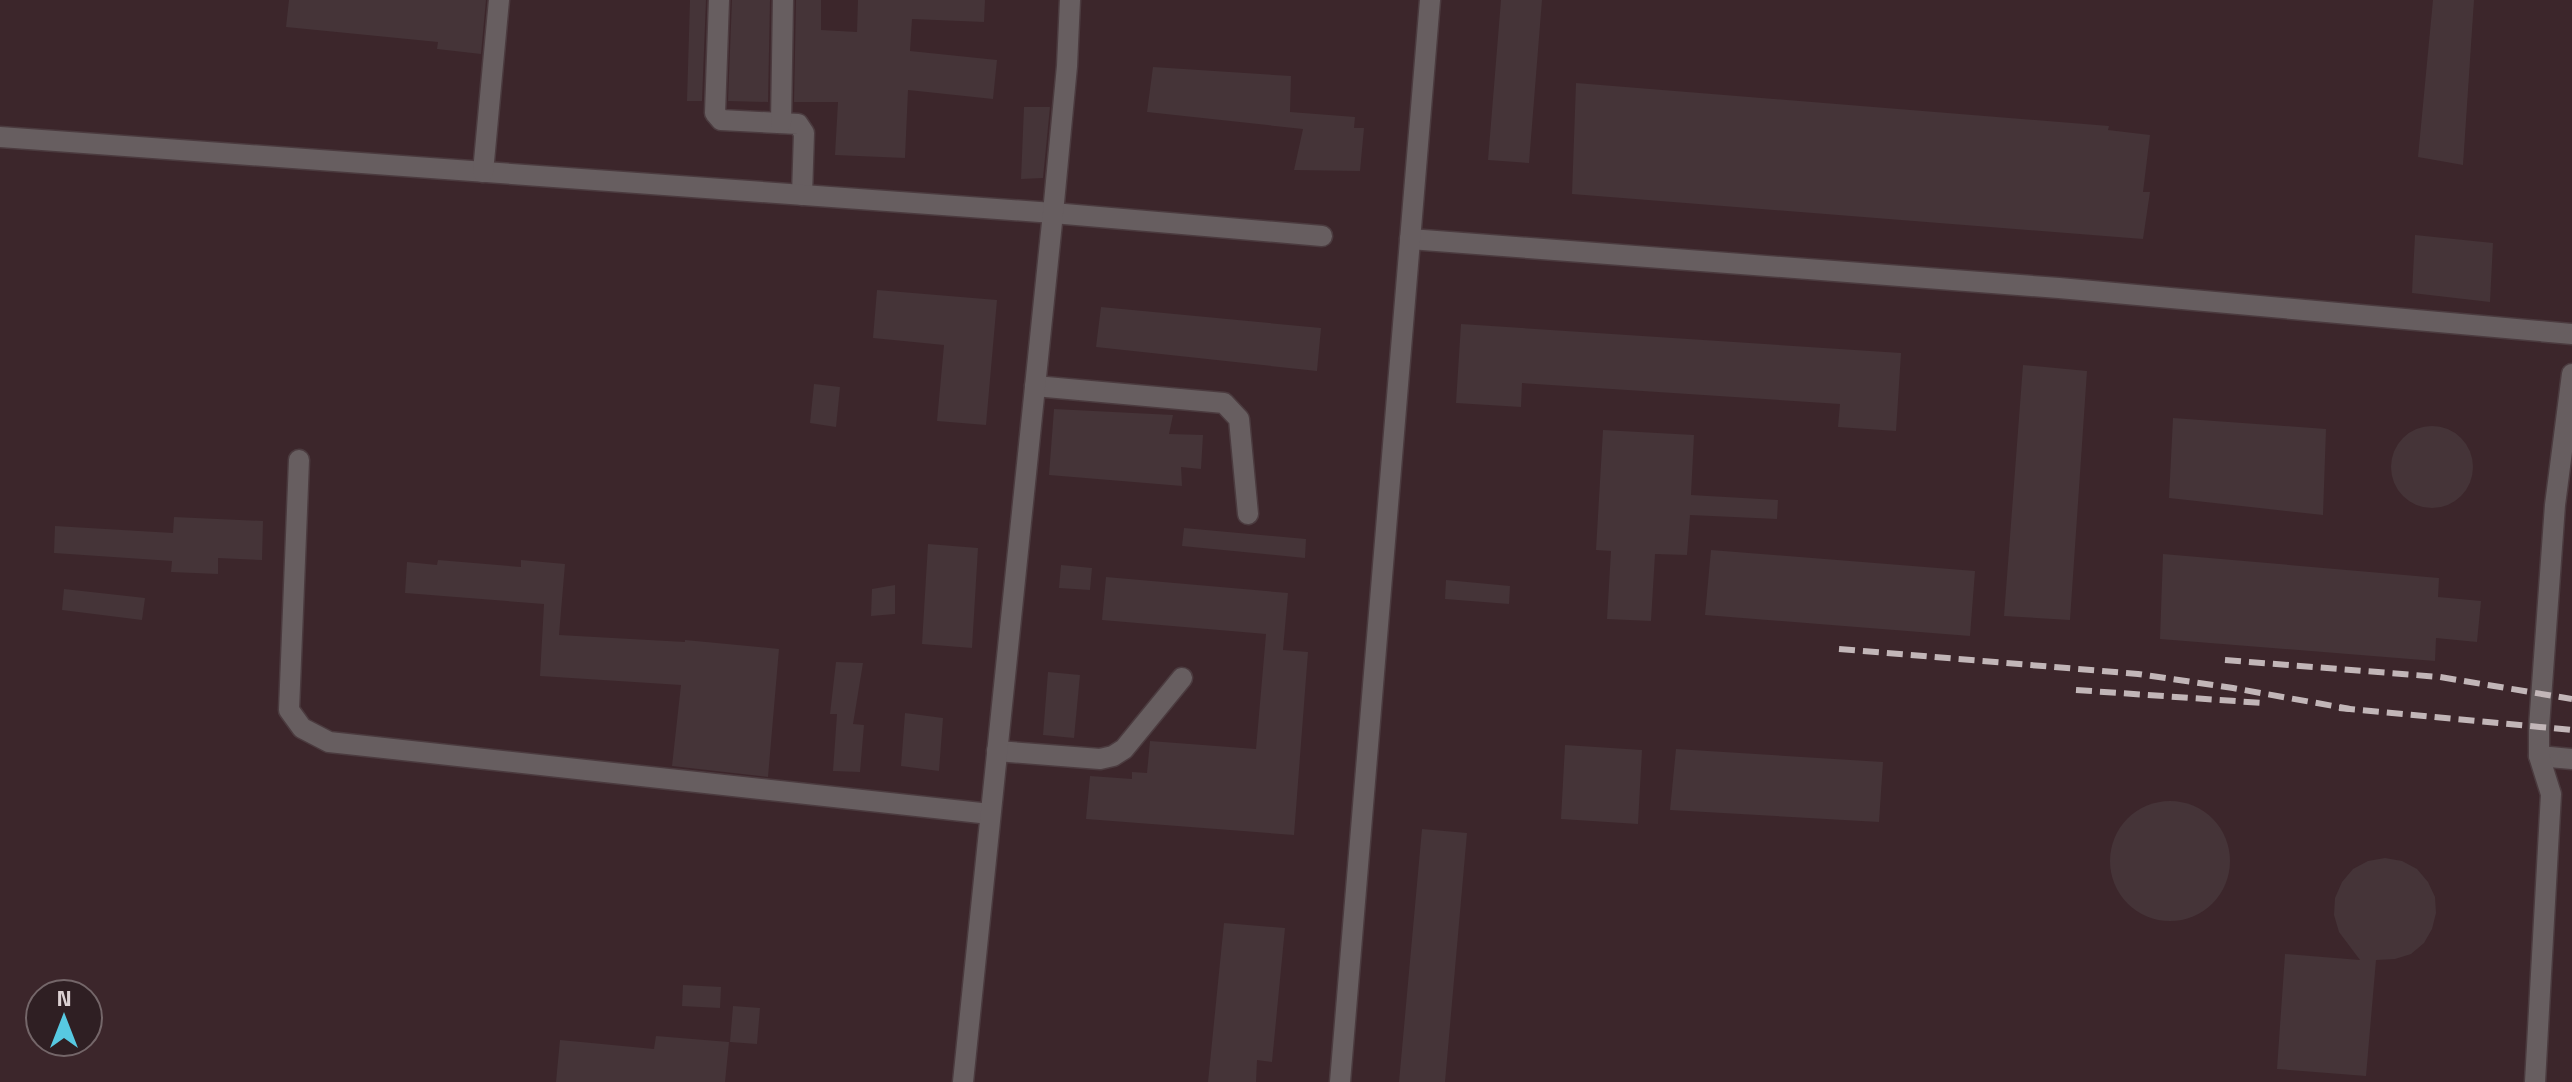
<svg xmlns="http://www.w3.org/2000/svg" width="2572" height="1082" font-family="'Titillium Web',sans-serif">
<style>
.built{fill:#3c262b;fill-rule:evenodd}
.building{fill:#453438}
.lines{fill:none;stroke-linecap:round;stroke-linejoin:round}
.minor-casing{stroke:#4b3b3f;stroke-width:23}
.minor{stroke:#675e60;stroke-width:20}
.rail{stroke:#c2b6b8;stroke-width:6;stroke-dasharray:16 8;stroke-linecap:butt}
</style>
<rect width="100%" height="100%" fill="#2f1f23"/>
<path class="built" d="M0,0H2572V1082H0ZM40,994H88V1042H40Z"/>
<g class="building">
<polygon points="289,0 486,0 481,54 437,49 438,42 286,27"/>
<polygon points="690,0 706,0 702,101 687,101"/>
<polygon points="732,0 770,0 768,102 728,101"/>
<polygon points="796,0 821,0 821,30 857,32 858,0 985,0 984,22 912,19 910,51 997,60 993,99 908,90 905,158 835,155 838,102 794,102"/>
<polygon points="1501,0 1542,0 1529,163 1488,160"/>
<polygon points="2433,0 2474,0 2463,165 2418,157"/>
<polygon points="1153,67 1291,76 1290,112 1355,117 1354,128 1364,128 1360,171 1294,170 1303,129 1147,112"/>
<polygon points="1576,83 2109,126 2108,130 2150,135 2143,192 2150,192 2143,239 1572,194"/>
<polygon points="1024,107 1050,107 1043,178 1021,179"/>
<polygon points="2415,235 2493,243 2490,302 2412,293"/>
<polygon points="877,290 997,300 986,425 937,421 944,345 873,338"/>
<polygon points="1101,307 1321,328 1317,371 1096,347"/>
<polygon points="1461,324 1901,353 1896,431 1838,427 1840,404 1522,383 1521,407 1456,403"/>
<polygon points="2023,365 2087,371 2070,620 2004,616"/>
<polygon points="814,384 840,387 836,427 810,423"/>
<polygon points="1054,409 1173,415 1169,434 1203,435 1201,469 1181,467 1182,486 1049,475"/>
<polygon points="2173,418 2326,429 2323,515 2169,498"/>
<circle cx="2432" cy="467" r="41"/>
<polygon points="1603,430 1694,435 1691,495 1778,500 1777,519 1690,515 1687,555 1655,554 1651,621 1607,619 1611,551 1596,550"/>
<polygon points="174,517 263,521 262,560 218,558 218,574 171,572 172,561 54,553 55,526 173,533"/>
<polygon points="1184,528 1306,539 1305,558 1182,546"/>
<polygon points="928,544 978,548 972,648 922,644"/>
<polygon points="1711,550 1975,571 1970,636 1705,615"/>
<polygon points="2163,554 2439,578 2438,597 2481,601 2477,642 2436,638 2435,661 2160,639"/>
<polygon points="438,560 521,567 521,560 565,564 559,635 685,642 685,640 779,649 768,777 672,766 681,685 540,676 544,604 405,593 407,562 437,565"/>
<polygon points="1061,565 1092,568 1090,590 1059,588"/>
<polygon points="1106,577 1288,593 1283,650 1308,652 1294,835 1086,819 1090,776 1132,779 1132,772 1147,773 1150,741 1256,749 1266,634 1102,620"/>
<polygon points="1446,580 1510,586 1509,604 1445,599"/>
<polygon points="895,585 895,614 871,616 872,589"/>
<polygon points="64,589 145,598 142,620 62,610"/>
<polygon points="836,662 863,663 853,724 864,725 860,772 833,771 837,714 830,714"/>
<polygon points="1048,672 1080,675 1074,738 1043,735"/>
<polygon points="905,713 943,718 939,771 901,766"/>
<polygon points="1565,745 1642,750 1638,824 1561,819"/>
<polygon points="1676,749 1883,762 1879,822 1670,810"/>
<circle cx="2170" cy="861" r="60"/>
<polygon points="1422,829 1467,833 1445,1082 1399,1082"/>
<polygon points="2385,858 2402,861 2417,869 2428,882 2435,897 2436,913 2432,929 2424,943 2411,954 2395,959 2376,960 2366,1076 2277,1069 2285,954 2360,960 2339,932 2334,915 2335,898 2342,882 2353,869 2368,861"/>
<polygon points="1224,923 1285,928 1272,1062 1257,1060 1256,1082 1208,1082"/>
<polygon points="683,985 721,987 720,1008 682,1006"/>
<polygon points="733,1006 760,1008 757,1044 730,1042"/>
<polygon points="656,1036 729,1042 725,1082 556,1082 560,1040 654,1049"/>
</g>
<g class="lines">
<defs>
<g id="minor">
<polyline points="719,0 715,113 721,120 798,124 804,133 802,195"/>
<polyline points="781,123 783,0"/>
<polyline points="0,137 1053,213 1322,236"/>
<polyline points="483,172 499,0"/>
<polyline points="1410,239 2059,288 2572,334"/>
<polyline points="1035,386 1224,403 1239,419 1248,514"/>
<polyline points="299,460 289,710 302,728 329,742 990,814"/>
<polyline points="997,751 1100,759 1113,756 1124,749 1182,678"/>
<polyline points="2539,756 2572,759"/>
<polyline points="963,1082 1053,213 1067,66 1070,0"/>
<polyline points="1340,1082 1430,0"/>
<polyline points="2535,1082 2551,794 2539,756 2539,727 2555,505 2572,374"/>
</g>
</defs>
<use href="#minor" class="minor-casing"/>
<use href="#minor" class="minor"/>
<g class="rail">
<polyline points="1839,649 2138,674 2233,688 2350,709"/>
<polyline points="2225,660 2440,677 2572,699"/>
<polyline points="2076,690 2263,703"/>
<polyline points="2339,708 2572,730"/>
</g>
</g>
<g transform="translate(64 1018)"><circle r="38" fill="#2f1f23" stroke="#746669" stroke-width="2"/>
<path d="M0-6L14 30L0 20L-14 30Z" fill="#57c9e2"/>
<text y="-12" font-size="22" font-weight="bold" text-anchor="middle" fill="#dcd1d3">N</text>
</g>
</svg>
